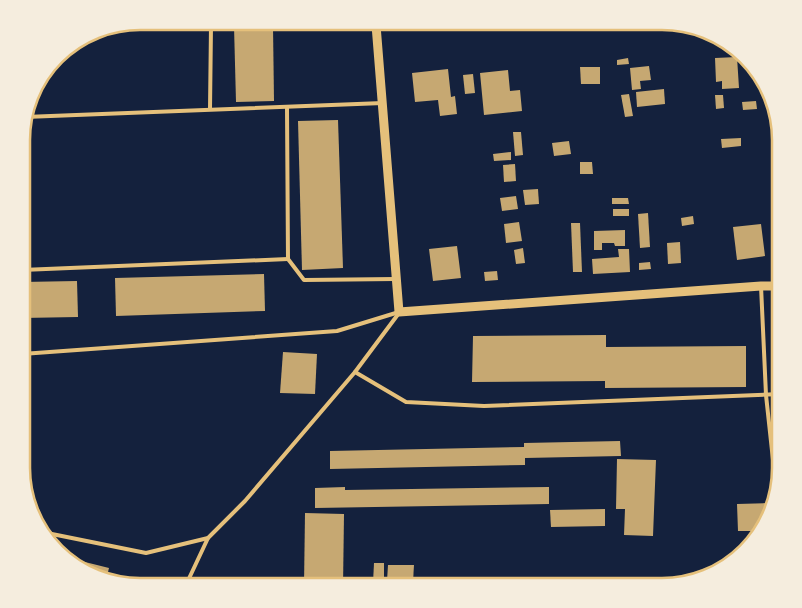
<svg xmlns="http://www.w3.org/2000/svg" width="802" height="608" font-family="'DM Sans',sans-serif">
<style>
.building{fill:#c6a872}
.lines{fill:none;stroke-linecap:round;stroke-linejoin:round}
.service{stroke:#e5c07b;stroke-width:4}
.tertiary{stroke:#e5c07b;stroke-width:9}
.rim{fill:none;stroke:#e5c07b;stroke-width:2.5}
</style>
<rect width="100%" height="100%" fill="#14213d"/>
<g class="building">
<polygon points="234,26 273,26 274,101 236,102"/>
<polygon points="737,57 739,88 722,89 722,81 716,82 715,58"/>
<polygon points="628,58 629,64 617,65 617,60"/>
<polygon points="649,66 651,80 640,81 641,89 632,90 630,68"/>
<polygon points="580,67 600,67 600,84 581,84"/>
<polygon points="448,69 451,97 455,96 457,114 440,116 438,100 415,102 412,73"/>
<polygon points="508,70 510,91 520,90 522,111 484,115 480,73"/>
<polygon points="473,74 475,93 465,94 463,75"/>
<polygon points="664,89 665,104 637,107 636,92"/>
<polygon points="629,94 633,116 625,117 621,95"/>
<polygon points="715,95 723,95 724,108 716,109"/>
<polygon points="756,101 757,109 743,110 742,102"/>
<polygon points="338,120 343,268 302,270 298,121"/>
<polygon points="513,132 521,132 523,155 515,156"/>
<polygon points="741,138 741,146 722,148 721,139"/>
<polygon points="569,141 571,154 554,156 552,143"/>
<polygon points="511,152 511,160 494,161 493,154"/>
<polygon points="580,162 592,162 593,174 580,174"/>
<polygon points="515,164 516,181 504,182 503,165"/>
<polygon points="538,189 539,204 525,205 523,190"/>
<polygon points="516,196 518,209 502,211 500,198"/>
<polygon points="612,198 628,198 629,204 612,204"/>
<rect x="613" y="209" width="16" height="7"/>
<polygon points="648,213 650,247 640,248 638,214"/>
<polygon points="693,216 694,224 682,226 681,218"/>
<polygon points="519,222 522,241 506,243 504,224"/>
<polygon points="571,223 580,223 582,272 573,272"/>
<polygon points="761,224 765,256 737,260 733,227"/>
<polygon points="625,230 625,246 615,246 614,243 602,243 602,250 594,250 594,231"/>
<polygon points="680,242 681,263 668,264 667,243"/>
<polygon points="457,246 461,278 433,281 429,249"/>
<polygon points="523,248 525,263 516,264 514,250"/>
<polygon points="618,249 629,249 630,272 593,274 592,259 619,257"/>
<polygon points="650,262 651,269 639,270 639,263"/>
<polygon points="497,271 498,280 485,281 484,272"/>
<polygon points="264,274 265,311 116,316 115,278"/>
<polygon points="77,281 78,317 22,318 22,282"/>
<polygon points="606,335 606,347 746,346 746,387 605,388 605,381 472,382 473,336"/>
<polygon points="283,352 317,354 315,394 280,393"/>
<polygon points="620,441 621,456 525,458 525,465 330,469 330,451 524,447 524,443"/>
<polygon points="617,459 656,460 653,536 624,535 625,509 616,509"/>
<polygon points="345,487 345,490 549,487 549,504 315,508 315,488"/>
<polygon points="769,503 752,546 751,547 751,531 738,531 737,504"/>
<polygon points="605,509 605,526 551,527 550,510"/>
<polygon points="305,513 344,514 343,587 304,586"/>
<polygon points="61,556 109,568 106,580 95,578"/>
<polygon points="374,563 384,563 384,583 373,583"/>
<polygon points="388,565 414,565 413,582 387,581"/>
</g>
<g class="lines">
<g class="service">
<polyline points="287,108 288,259 304,280 395,279"/>
<polyline points="210,109 211,26"/>
<polyline points="25,117 383,103"/>
<polyline points="22,270 288,259"/>
<polyline points="761,286 766,395 773,460 780,461"/>
<polyline points="22,354 337,331 399,312"/>
<polyline points="355,372 406,402 484,406 781,394"/>
<polyline points="42,532 146,553 208,538 245,501 355,372 399,313"/>
<polyline points="185,587 208,538"/>
</g>
<polyline class="tertiary" points="376,25 399,312 761,286 781,286"/>
</g>
<path d="M0 0H802V608H0ZM140 30H662A110 110 0 0 1 772 140V468A110 110 0 0 1 662 578H140A110 110 0 0 1 30 468V140A110 110 0 0 1 140 30Z" fill="#f5edde" fill-rule="evenodd"/>
<path class="rim" d="M140 30H662A110 110 0 0 1 772 140V468A110 110 0 0 1 662 578H140A110 110 0 0 1 30 468V140A110 110 0 0 1 140 30Z"/>
</svg>
